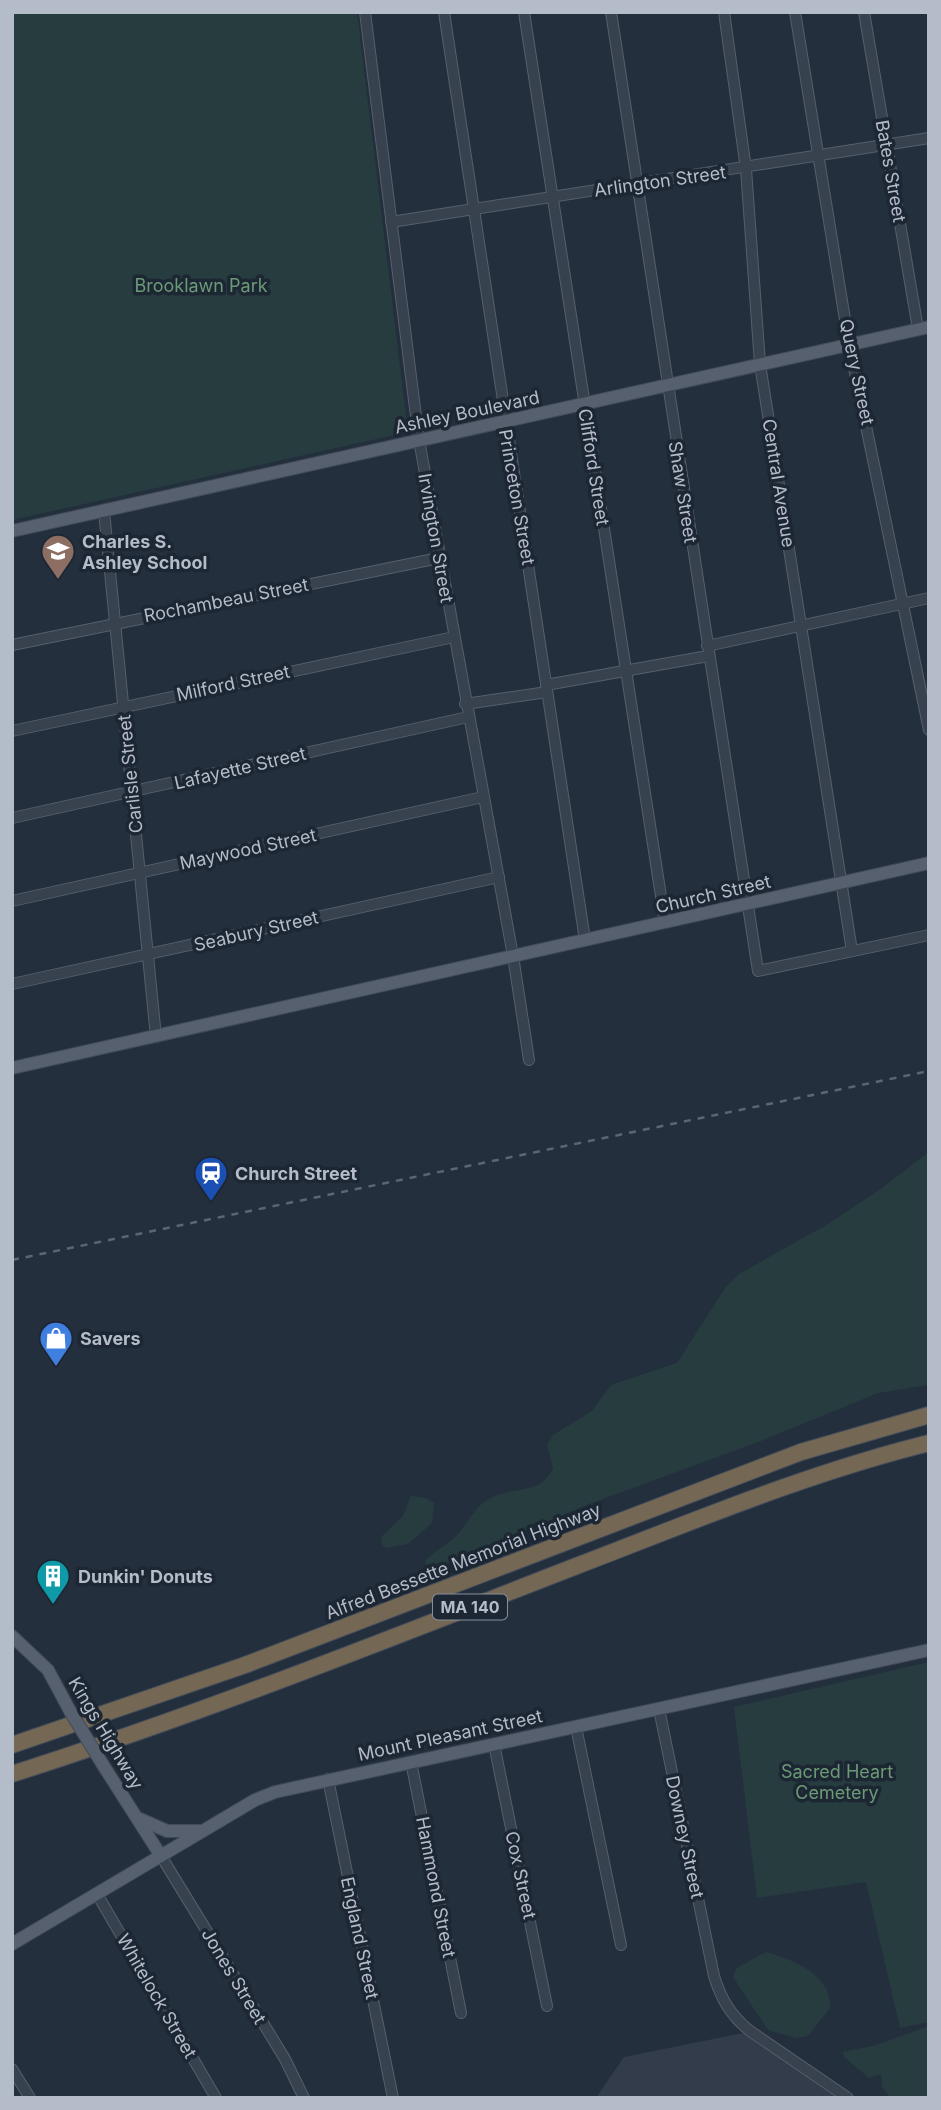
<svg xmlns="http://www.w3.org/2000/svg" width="941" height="2110" font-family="Inter,sans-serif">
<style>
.airport{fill:#323c4b}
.green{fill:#263c3f}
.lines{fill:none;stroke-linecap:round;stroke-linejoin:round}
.minor-casing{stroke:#565f6c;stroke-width:12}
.major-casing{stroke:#414a57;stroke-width:14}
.highway-casing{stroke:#434c59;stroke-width:18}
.minor{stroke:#38414e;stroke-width:10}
.major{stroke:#56606e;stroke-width:12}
.highway{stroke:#746855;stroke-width:16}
.rail{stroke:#5a6575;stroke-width:2.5;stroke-dasharray:7 7;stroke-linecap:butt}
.major-bridge-casing{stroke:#414a57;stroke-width:14;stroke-linecap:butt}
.major-bridge{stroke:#56606e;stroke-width:12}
.labels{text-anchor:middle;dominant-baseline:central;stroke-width:7;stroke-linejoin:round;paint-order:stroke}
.shield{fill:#1d2633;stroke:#878f9c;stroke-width:2}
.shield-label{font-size:16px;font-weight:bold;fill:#b4bcc9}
.street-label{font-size:18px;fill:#b4bcc9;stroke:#1d2633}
.park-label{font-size:18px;fill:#6b9a76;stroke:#1d2633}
.poi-label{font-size:18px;font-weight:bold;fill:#b4bcc9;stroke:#1d2633;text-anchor:start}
</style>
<rect width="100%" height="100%" fill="#242f3e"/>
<polygon class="airport" points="743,2033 837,2098 596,2098 624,2057"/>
<g class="green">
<polygon points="12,12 357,12 408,432 12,520"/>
<path d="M929,1152V1385L878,1393L761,1441L589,1504L450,1563L435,1567L425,1564L426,1560C435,1551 447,1545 456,1536C469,1523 474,1505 493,1497C516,1486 541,1495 553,1468L547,1445L553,1435L592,1411L611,1385L677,1363L725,1288L739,1274L828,1224L879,1190Z"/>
<polygon points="411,1496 426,1498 434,1503 432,1523 408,1544 386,1548 381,1543 382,1536 403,1516"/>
<polygon points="929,1662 929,2022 900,2028 866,1882 757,1898 734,1707"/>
<path d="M766,1952C791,1959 832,1974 830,2008L808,2036L796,2038L768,2030L733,1977L737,1968Z"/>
<polygon points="929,2026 929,2098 891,2098 882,2087 881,2074 869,2078 844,2057 843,2052 876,2045"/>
</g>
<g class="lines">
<defs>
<g id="minor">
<polyline points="365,12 419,440 513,956 529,1060"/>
<polyline points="444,12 585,940"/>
<polyline points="524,12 665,922"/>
<polyline points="611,12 758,971 929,935"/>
<polyline points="724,12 746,169 760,364 852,951"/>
<polyline points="795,12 849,344 929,730"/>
<polyline points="864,12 918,329"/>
<polyline points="391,222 929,138"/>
<polyline points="104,511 156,1037"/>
<polyline points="12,645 439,558"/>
<polyline points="707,646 929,598"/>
<polyline points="546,685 708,656"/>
<polyline points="465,704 547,692"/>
<polyline points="12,731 454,637"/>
<polyline points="12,818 468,717"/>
<polyline points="12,901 483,797"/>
<polyline points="12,984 499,877"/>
<path d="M659,1709L714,1976C721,1999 731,2016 750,2031L848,2098"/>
<polyline points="576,1727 621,1945"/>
<polyline points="494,1744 547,2006"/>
<polyline points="411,1762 461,2013"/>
<polyline points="328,1779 393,2098"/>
<polyline points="161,1856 285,2059 304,2098"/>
<polyline points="97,1894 216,2098"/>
<polyline points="12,2069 30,2098"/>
</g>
<g id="major">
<polyline points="12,531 929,327"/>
<polyline points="12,1068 929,863"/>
<polyline points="12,1636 48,1670 70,1711"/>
<polyline points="103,1765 161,1856"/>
<polyline points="140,1819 167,1831 199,1831"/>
<polyline points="12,1944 255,1800 275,1792 929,1650"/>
</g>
<g id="highway">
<polyline points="12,1745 245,1665 801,1452 929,1415"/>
<path d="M12,1774C204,1713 391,1638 579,1565C694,1521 808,1473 929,1443"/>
</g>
</defs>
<use href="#minor" class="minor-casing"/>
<use href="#major" class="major-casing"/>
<use href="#highway" class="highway-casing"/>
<use href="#minor" class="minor"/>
<use href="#major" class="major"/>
<use href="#highway" class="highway"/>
<polyline class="rail" points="12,1260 929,1071"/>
<defs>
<polyline id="major-bridge" points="70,1711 103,1765"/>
</defs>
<use href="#major-bridge" class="major-bridge-casing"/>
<use href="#major-bridge" class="major-bridge"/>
</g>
<defs>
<symbol id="school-pin" viewBox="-11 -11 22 30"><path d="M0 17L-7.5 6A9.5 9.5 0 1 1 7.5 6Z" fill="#8d6e63" stroke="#1d2633"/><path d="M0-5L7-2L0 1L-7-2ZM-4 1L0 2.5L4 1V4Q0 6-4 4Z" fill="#fff"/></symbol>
<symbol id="station-pin" viewBox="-11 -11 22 30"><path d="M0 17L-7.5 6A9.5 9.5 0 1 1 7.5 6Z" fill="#1a4fb4" stroke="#1d2633"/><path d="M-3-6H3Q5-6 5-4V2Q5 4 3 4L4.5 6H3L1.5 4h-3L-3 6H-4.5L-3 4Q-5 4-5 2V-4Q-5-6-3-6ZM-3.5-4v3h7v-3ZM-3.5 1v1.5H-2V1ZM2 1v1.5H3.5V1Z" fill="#fff"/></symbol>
<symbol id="shop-pin" viewBox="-11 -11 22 30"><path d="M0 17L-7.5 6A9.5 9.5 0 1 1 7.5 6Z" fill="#3f7fe0" stroke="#1d2633"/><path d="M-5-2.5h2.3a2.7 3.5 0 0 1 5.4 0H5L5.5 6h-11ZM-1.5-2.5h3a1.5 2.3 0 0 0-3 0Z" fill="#fff"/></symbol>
<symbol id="building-pin" viewBox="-11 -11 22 30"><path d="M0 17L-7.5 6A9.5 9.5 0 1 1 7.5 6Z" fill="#0f9aa8" stroke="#1d2633"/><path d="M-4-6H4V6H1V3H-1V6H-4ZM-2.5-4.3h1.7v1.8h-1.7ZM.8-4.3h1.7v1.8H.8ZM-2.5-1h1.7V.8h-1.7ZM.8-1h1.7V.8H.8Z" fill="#fff"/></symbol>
</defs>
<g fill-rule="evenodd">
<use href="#school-pin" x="39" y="532" width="38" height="52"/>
<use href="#station-pin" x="192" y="1154" width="38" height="52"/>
<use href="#shop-pin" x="37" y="1319" width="38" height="52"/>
<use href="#building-pin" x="34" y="1557" width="38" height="52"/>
</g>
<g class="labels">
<rect class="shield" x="433" y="1594.5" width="74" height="25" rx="5"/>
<g class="shield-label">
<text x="470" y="1607">MA 140</text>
</g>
<g class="street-label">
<text transform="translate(891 171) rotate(80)">Bates Street</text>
<text transform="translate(660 181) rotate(-8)">Arlington Street</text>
<text transform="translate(857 372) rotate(78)">Query Street</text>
<text transform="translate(467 412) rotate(-12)">Ashley Boulevard</text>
<text transform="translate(594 467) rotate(81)">Clifford Street</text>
<text transform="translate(779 483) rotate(81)">Central Avenue</text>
<text transform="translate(683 492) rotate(81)">Shaw Street</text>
<text transform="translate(517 497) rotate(80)">Princeton Street</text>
<text transform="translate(436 538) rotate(80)">Irvington Street</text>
<text transform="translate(226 600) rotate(-11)">Rochambeau Street</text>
<text transform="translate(233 683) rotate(-12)">Milford Street</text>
<text transform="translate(240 768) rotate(-13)">Lafayette Street</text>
<text transform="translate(130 774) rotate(-96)">Carlisle Street</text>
<text transform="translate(248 849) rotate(-12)">Maywood Street</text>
<text transform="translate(713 894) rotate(-13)">Church Street</text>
<text transform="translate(256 931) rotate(-13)">Seabury Street</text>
<text transform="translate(463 1561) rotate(-21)">Alfred Bessette Memorial Highway</text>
<text transform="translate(106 1733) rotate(59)">Kings Highway</text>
<text transform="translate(450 1735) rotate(-12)">Mount Pleasant Street</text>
<text transform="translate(685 1837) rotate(78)">Downey Street</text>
<text transform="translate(521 1875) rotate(78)">Cox Street</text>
<text transform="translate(436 1887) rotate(79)">Hammond Street</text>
<text transform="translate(360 1938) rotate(78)">England Street</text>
<text transform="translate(234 1976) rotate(59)">Jones Street</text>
<text transform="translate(157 1996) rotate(60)">Whitelock Street</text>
</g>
<g class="park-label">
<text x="201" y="285">Brooklawn Park</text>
<text x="837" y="1771">Sacred Heart<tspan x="837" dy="21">Cemetery</tspan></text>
</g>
<g class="poi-label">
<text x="82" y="541">Charles S.<tspan x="82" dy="21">Ashley School</tspan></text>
<text x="235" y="1173">Church Street</text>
<text x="80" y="1338">Savers</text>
<text x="78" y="1576">Dunkin' Donuts</text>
</g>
</g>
<rect width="941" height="2110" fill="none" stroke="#b4bcc9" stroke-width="28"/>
</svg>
